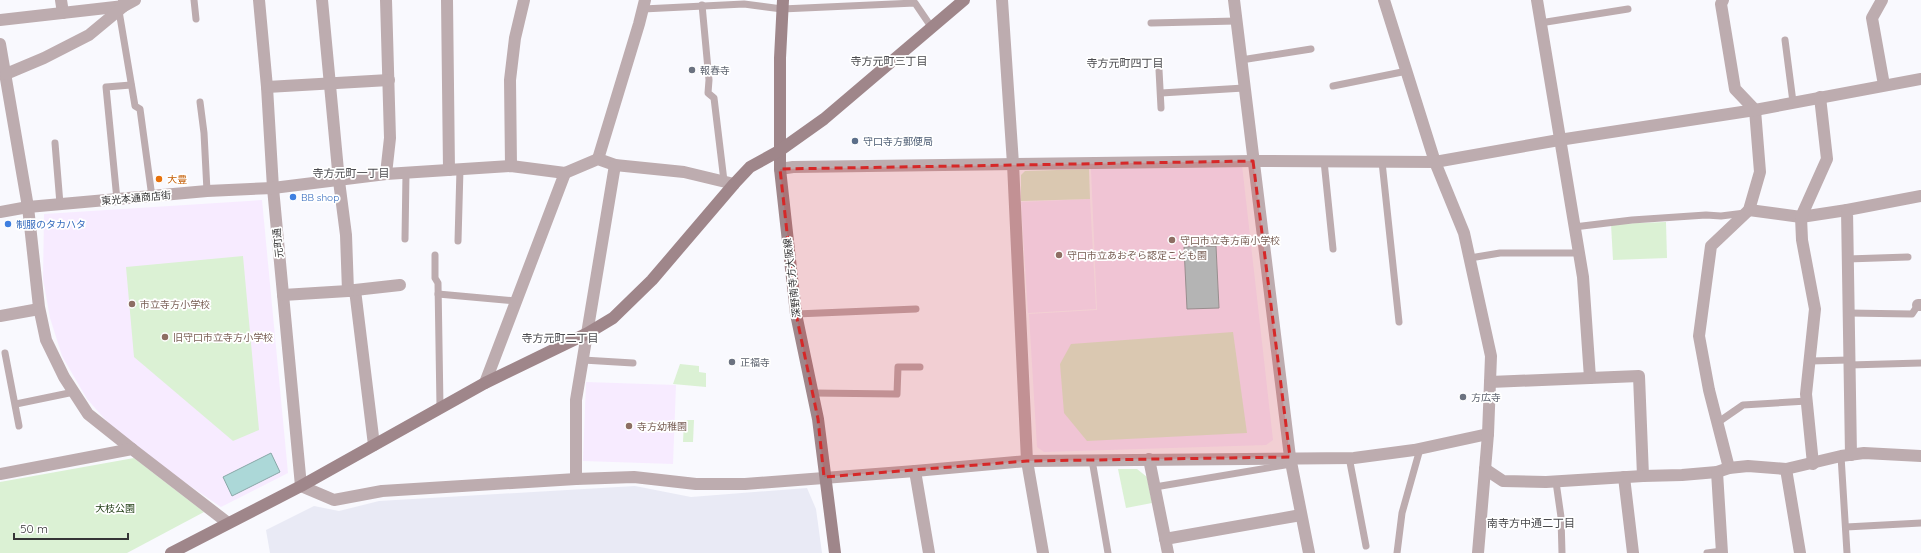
<svg xmlns="http://www.w3.org/2000/svg" width="1921" height="553" font-family="Quicksand,'Noto Sans JP',sans-serif">
<style>
.built{fill:#e9eaf5}
.education{fill:#f7ebff}
.green{fill:#dbf1d4}
.water{fill:#acd8d8;stroke:#88a7a7}
.lines{fill:none;stroke-linecap:round;stroke-linejoin:round}
.lane{stroke:#bdacaf;stroke-width:7}
.street{stroke:#bdacaf;stroke-width:12}
.secondary{stroke:#9f868a;stroke-width:12}
.marked{fill:#d62828;fill-opacity:0.2;stroke:#d62828;stroke-width:3;stroke-dasharray:8 5;stroke-linejoin:round}
.worship-dot{fill:#6b7280;stroke:#fff;stroke-width:1.5}
.service-dot{fill:#5c6f8a;stroke:#fff;stroke-width:1.5}
.food-dot{fill:#e8710a;stroke:#fff;stroke-width:1.5}
.shop-dot{fill:#3f7fe0;stroke:#fff;stroke-width:1.5}
.education-dot{fill:#8d6e63;stroke:#fff;stroke-width:1.5}
.labels{text-anchor:middle;dominant-baseline:central;stroke-width:3.5;stroke-linejoin:round;paint-order:stroke}
.worship-label{font-size:10px;fill:#5b616d;stroke:#fff;text-anchor:start}
.service-label{font-size:10px;fill:#4e5e75;stroke:#fff;text-anchor:start}
.food-label{font-size:10px;fill:#c56008;stroke:#fff;text-anchor:start}
.shop-label{font-size:10px;fill:#366cbe;stroke:#fff;text-anchor:start}
.street-label{font-size:10px;fill:#353536;stroke:#fff}
.education-label{font-size:10px;fill:#785e54;stroke:#fff;text-anchor:start}
.park-label{font-size:10px;fill:#18360c;stroke:#fff}
.neighbourhood-label{font-size:11px;fill:#4b4b4f;stroke:#fff}
</style>
<rect width="100%" height="100%" fill="#f9f9fe"/>
<polygon class="built" points="635,486 691,497 807,488 816,509 822,553 270,553 266,530 314,506 339,511 379,501"/>
<g class="education">
<polygon points="1242,165 1273,440 1266,445 1044,452 1037,447 1029,314 1097,310 1091,169"/>
<polygon points="1090,199 1096,309 1028,313 1021,202"/>
<polygon points="262,200 288,473 221,507 149,458 111,426 87,399 62,356 50,318 43,279 44,214"/>
<polygon points="586,382 676,385 673,464 583,461"/>
</g>
<g class="green">
<polygon points="1089,169 1090,199 1021,201 1021,175 1025,171"/>
<polygon points="1666,222 1667,258 1613,260 1611,224"/>
<polygon points="243,256 259,430 233,441 134,357 126,267"/>
<polygon points="1233,332 1247,433 1087,441 1064,413 1060,364 1071,344"/>
<polygon points="680,364 699,366 699,372 706,373 706,387 673,384"/>
<polygon points="684,420 694,420 693,442 683,442"/>
<polygon points="134,458 204,512 127,553 0,553 0,482"/>
<polygon points="1118,469 1137,469 1147,477 1152,503 1126,508"/>
</g>
<g class="water">
<polygon points="1216,246 1219,308 1187,309 1184,247"/>
<polygon points="271,453 280,472 232,496 223,477"/>
</g>
<g class="lines">
<g class="lane">
<polyline points="194,0 196,19"/>
<polyline points="702,5 709,80 708,93 714,98 724,181"/>
<polyline points="643,9 744,4 782,9 915,3 932,28"/>
<polyline points="119,11 135,106 140,109 152,197"/>
<polyline points="1151,23 1236,21"/>
<polyline points="1540,23 1628,9"/>
<polyline points="1785,40 1793,102"/>
<polyline points="1241,60 1311,49"/>
<polyline points="1159,70 1161,108"/>
<polyline points="1333,86 1407,71"/>
<polyline points="1161,93 1244,88"/>
<polyline points="200,102 204,133 207,191"/>
<polyline points="55,143 60,204"/>
<polyline points="1324,161 1333,249"/>
<polyline points="1382,162 1399,322"/>
<polyline points="117,200 106,87 131,85"/>
<polyline points="1574,227 1632,220 1706,215 1721,216 1745,213"/>
<polyline points="405,239 406,173"/>
<polyline points="458,241 460,169"/>
<polyline points="435,255 435,278 438,283 440,407"/>
<polyline points="1470,258 1500,253 1579,253"/>
<polyline points="1847,259 1908,257"/>
<polyline points="438,294 516,301"/>
<polyline points="1848,313 1912,314 1918,305"/>
<polyline points="796,314 916,309"/>
<polyline points="5,353 19,426"/>
<polyline points="583,360 633,363"/>
<polyline points="1810,361 1849,360"/>
<polyline points="1849,365 1921,363"/>
<polyline points="813,393 897,394 898,367 920,367"/>
<polyline points="16,404 74,392"/>
<polyline points="1717,423 1743,405 1807,401"/>
<polyline points="1841,456 1847,553"/>
<polyline points="1349,457 1366,546"/>
<polyline points="1092,460 1108,553"/>
<polyline points="1556,482 1561,517 1562,553"/>
<polyline points="1155,487 1291,464"/>
<polyline points="1846,527 1921,523"/>
<polyline points="1397,553 1402,513 1420,449"/>
<polyline points="1707,553 1722,551"/>
</g>
<g class="street">
<polyline points="61,0 63,13"/>
<polyline points="259,0 267,87 273,188 301,486 334,500 382,491 576,479 634,477 696,484 745,484 915,471 1027,461 1354,458 1414,450 1488,434"/>
<polyline points="322,0 339,181 346,235 348,291 355,290 374,445"/>
<polyline points="386,0 390,138 386,174"/>
<polyline points="447,0 449,170"/>
<polyline points="1002,0 1013,164 1027,461 1043,553"/>
<polyline points="1234,0 1290,457 1309,553"/>
<polyline points="1384,0 1435,162 1464,233 1491,356 1488,434 1478,553"/>
<polyline points="1537,0 1583,277 1590,378 1639,376 1643,476"/>
<polyline points="1723,0 1721,4 1735,89 1755,110 1760,172 1749,210 1711,246 1699,336 1709,390 1729,468"/>
<polyline points="1882,0 1872,18 1884,85"/>
<polyline points="0,20 124,6 135,0"/>
<polyline points="0,44 28,207 39,307 46,340 64,377 88,414 132,449"/>
<polyline points="6,74 44,58 89,35 124,6 124,0"/>
<polyline points="267,87 389,80"/>
<polyline points="598,159 639,24 645,0"/>
<polyline points="511,166 510,80 515,38 524,0"/>
<polyline points="780,169 793,167 1253,161 1435,162 1559,140 1755,110 1921,79"/>
<polyline points="1749,210 1801,217 1847,210"/>
<polyline points="0,212 28,207 207,191 273,188 386,174 511,166 565,173 598,159 615,165 684,172 734,184"/>
<polyline points="355,290 400,285"/>
<polyline points="283,295 348,291"/>
<polyline points="1918,305 1921,305"/>
<polyline points="0,316 39,309"/>
<polyline points="1490,382 1590,378"/>
<polyline points="485,383 565,173"/>
<polyline points="1851,455 1847,210 1921,196"/>
<polyline points="1149,459 1168,553"/>
<polyline points="1813,464 1806,394 1815,309 1802,240 1801,217 1827,159 1820,97"/>
<polyline points="1485,469 1503,481 1546,482 1643,476 1682,475 1717,472 1729,468 1748,466 1786,469 1841,456 1864,453 1921,456"/>
<polyline points="1786,469 1800,553"/>
<polyline points="915,471 929,553"/>
<polyline points="1717,472 1722,553"/>
<polyline points="0,474 132,449 228,523"/>
<polyline points="1624,477 1633,553"/>
<polyline points="576,479 576,400 615,165"/>
<polyline points="1165,539 1301,515"/>
</g>
<g class="secondary">
<polyline points="783,0 780,58 780,169 796,314 818,419 835,553"/>
<polyline points="171,553 301,486 485,383 588,333 613,318 652,280 734,184 750,167 779,151 824,119 964,0"/>
</g>
</g>
<path class="marked" d="M1253,161L1290,457L1027,461L824,477L818,419L796,314L780,169Z"/>
<g class="worship-dot">
<circle cx="692" cy="70" r="4"/>
<circle cx="732" cy="362" r="4"/>
<circle cx="1463" cy="397" r="4"/>
</g>
<circle class="service-dot" cx="855" cy="141" r="4"/>
<circle class="food-dot" cx="159" cy="179" r="4"/>
<g class="shop-dot">
<circle cx="293" cy="197" r="4"/>
<circle cx="8" cy="224" r="4"/>
</g>
<g class="education-dot">
<circle cx="1172" cy="240" r="4"/>
<circle cx="1059" cy="255" r="4"/>
<circle cx="132" cy="304" r="4"/>
<circle cx="165" cy="337" r="4"/>
<circle cx="629" cy="426" r="4"/>
</g>
<g class="labels">
<g class="worship-label">
<text x="700" y="70">報春寺</text>
<text x="740" y="362">正福寺</text>
<text x="1471" y="397">方広寺</text>
</g>
<g class="service-label">
<text x="863" y="141">守口寺方郵便局</text>
</g>
<g class="food-label">
<text x="167" y="179">大豊</text>
</g>
<g class="shop-label">
<text x="301" y="197">BB shop</text>
<text x="16" y="224">制服のタカハタ</text>
</g>
<g class="street-label">
<text transform="translate(136 198) rotate(-5)">東光本通商店街</text>
<text transform="translate(278 243) rotate(-96)">元町通</text>
<text transform="translate(792 278) rotate(-97)">深野南寺方大阪線</text>
</g>
<g class="education-label">
<text x="1180" y="240">守口市立寺方南小学校</text>
<text x="1067" y="255">守口市立あおぞら認定こども園</text>
<text x="140" y="304">市立寺方小学校</text>
<text x="173" y="337">旧守口市立寺方小学校</text>
<text x="637" y="426">寺方幼稚園</text>
</g>
<g class="park-label">
<text x="115" y="508">大枝公園</text>
</g>
<g class="neighbourhood-label">
<text x="889" y="61">寺方元町三丁目</text>
<text x="1125" y="63">寺方元町四丁目</text>
<text x="351" y="173">寺方元町一丁目</text>
<text x="560" y="338">寺方元町二丁目</text>
<text x="1531" y="523">南寺方中通二丁目</text>
</g>
</g>
<path d="M14 533v6h114v-6" fill="none" stroke="#353536" stroke-width="2"/>
<text x="20" y="533" font-size="12" fill="#353536" stroke="#ffffff" stroke-width="3" paint-order="stroke">50 m</text>
</svg>
